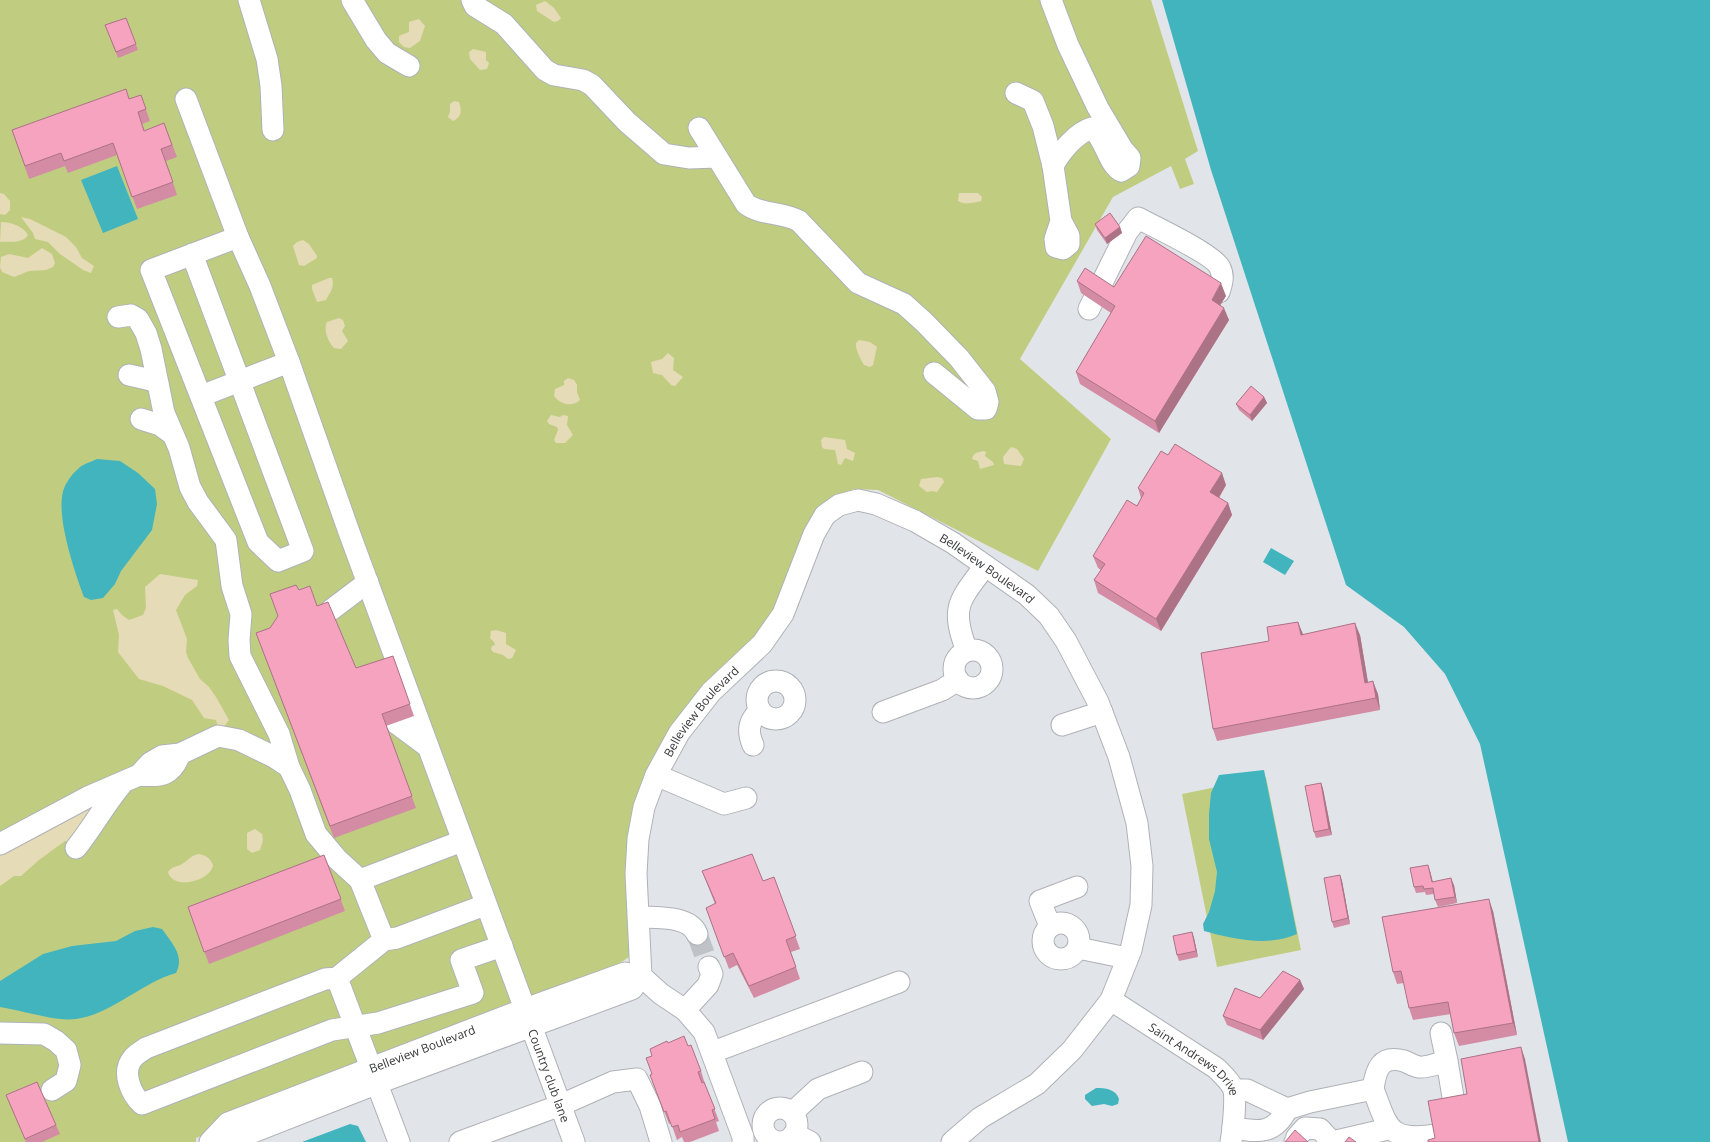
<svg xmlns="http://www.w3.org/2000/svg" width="1710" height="1142" font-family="'Open Sans',sans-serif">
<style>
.green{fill:#c0cd81}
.sand{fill:#e5dbb6}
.water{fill:#41b4be}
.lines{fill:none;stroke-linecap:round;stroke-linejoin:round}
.minor-tunnel{stroke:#bfc3c7;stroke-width:21;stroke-dasharray:21 10;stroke-linecap:butt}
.minor-casing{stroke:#aeb2b7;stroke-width:23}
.minor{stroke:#fff;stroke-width:21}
.wall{fill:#d38ca4}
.shaded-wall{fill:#ac7286}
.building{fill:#f5a3bf;stroke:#ac7286}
.labels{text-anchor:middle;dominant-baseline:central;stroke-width:3;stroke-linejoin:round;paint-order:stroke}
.street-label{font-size:12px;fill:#38393b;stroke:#eff2f8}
</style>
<rect width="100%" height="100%" fill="#e1e5ea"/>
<g class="green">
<polygon points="0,0 1151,0 1198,151 1185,159 1194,184 1180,189 1171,166 1113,197 1020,359 1111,439 1038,571 878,490 854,489 836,497 776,612 646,781 635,946 629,957 620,963 561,985 196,1138 196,1142 0,1142"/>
<polygon points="1266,777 1301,950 1217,967 1182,794"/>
</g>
<g class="sand">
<polygon points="545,1 554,8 561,18 558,21 554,22 537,11 536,5"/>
<polygon points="419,19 425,26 420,41 410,48 404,47 399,42 399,36 409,32 409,22"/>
<polygon points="473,49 486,52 486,60 489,63 487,69 480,70 470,59 469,52"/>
<path d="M454,101L459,102C462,111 462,117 453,121L448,117L450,112V104Z"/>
<polygon points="0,193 4,194 10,201 10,210 5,215 0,214"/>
<path d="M959,193H978L982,197L981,201C974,203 964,205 958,201Z"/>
<polygon points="21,217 30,219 66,237 76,247 82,258 94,266 91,273 83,270 60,254 48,242 35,239 33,233"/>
<path d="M1,222C11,222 23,226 28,235C23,244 9,241 0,242Z"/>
<polygon points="303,240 309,244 317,256 317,258 304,266 299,265 293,246 297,242"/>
<polygon points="42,248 52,254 55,263 53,267 46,270 29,271 14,277 2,272 0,267 1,257 9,254 28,258"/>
<path d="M329,278H332C335,287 330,292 326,300L317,302L312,289V285Z"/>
<path d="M339,318L343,320L345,326L342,331L348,341L341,349L334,348C328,342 323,329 327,322Z"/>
<path d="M859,340L870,342L877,347L873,365L870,367L864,365C861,360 855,349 856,343Z"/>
<polygon points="668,353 674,358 673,370 683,377 675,386 671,385 662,375 653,373 651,362 662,359"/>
<path d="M568,378L574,380L577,385V392L580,400C572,408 560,404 554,396L555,389L564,385V381Z"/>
<polygon points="551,415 560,417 563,415 568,416 567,425 573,435 565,443 556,443 554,440 558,430 557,427 549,424 547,421"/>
<polygon points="824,437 845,440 847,449 855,453 853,461 845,458 841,465 838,464 835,450 824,449 822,447 821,440"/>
<polygon points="1011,447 1017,449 1024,459 1021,466 1004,464 1003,457"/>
<path d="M984,451L986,452L985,456L993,462L994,465L980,469L978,461L972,459C973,452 979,452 984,451Z"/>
<polygon points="937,477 942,478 944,482 937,492 932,491 927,492 919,486 921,479"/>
<polygon points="160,574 198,580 197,586 185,595 176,610 187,639 186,652 188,658 200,679 209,687 216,697 229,720 223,728 218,727 216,720 204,718 192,700 163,686 139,679 118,652 119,635 113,610 117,609 122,615 129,620 143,615 146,608 145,587"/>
<polygon points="496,630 506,633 506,644 516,650 512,658 508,659 503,655 493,652 491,649 492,646 495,645 494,642 490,638 491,631"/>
<polygon points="99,802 69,842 65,841 39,860 21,876 14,876 0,886 0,853"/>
<polygon points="255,829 262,834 263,840 260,850 252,853 247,849 247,833"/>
<path d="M199,854C207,856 210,858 213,865C211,881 173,891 168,872C172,866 177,867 182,864C189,860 191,855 199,854Z"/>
</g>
<g class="water">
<polygon points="1162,0 1710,0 1710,1142 1568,1142 1480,744 1445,674 1404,627 1346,585 1211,170"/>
<polygon points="117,166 138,219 103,233 81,180"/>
<path d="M97,459L120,461L138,473L155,489L157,504L152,530L121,571L115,584L103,598L91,600L84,597C75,573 53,510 65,486C68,480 73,473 78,469C82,464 91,462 97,459Z"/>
<polygon points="1271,548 1294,561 1285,575 1263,562"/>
<path d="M1264,770L1297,934C1268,947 1233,939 1204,931L1203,924L1209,912L1215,891L1217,872L1209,839V814L1211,793L1219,775Z"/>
<path d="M153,927L162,929C172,943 185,956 176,973C141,983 112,1014 76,1019C57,1022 20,1010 0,1007V981L43,954L72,946L116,941L135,931Z"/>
<path d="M1096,1088C1105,1088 1116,1089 1119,1099L1118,1104L1112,1106L1104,1104L1092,1106L1085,1099V1095Z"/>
<polygon points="350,1124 358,1126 366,1142 302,1142"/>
</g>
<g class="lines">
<polyline class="minor-tunnel" points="697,934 709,967"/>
<defs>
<g id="minor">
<polyline points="249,0 267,59 271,86 273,130"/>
<polyline points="352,0 376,40 387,53 409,66"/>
<polyline points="472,0 475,6 504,24 545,70 554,75 583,80 592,85 627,122 664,154 689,158 716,157"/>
<path d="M1051,0L1068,45L1098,108L1123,150L1130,158L1129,166L1121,171C1107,162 1106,140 1092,128C1077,132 1060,152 1053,166L1061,221L1069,236V244L1063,249L1056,247L1055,239L1061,221"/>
<polyline points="1016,93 1033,101 1043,126 1053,166"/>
<path id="s1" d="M186,99L238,237L260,286L289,362L349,532L574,1142"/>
<path d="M699,128L746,204C760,215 783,212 799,221L858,283L904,304L924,322L959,358L985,391L988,402L986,409H978L934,373"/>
<polyline points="192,254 303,551 278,561 258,542 151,270 238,237"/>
<path d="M1089,309L1127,232L1138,218C1153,226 1215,255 1220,268C1224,276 1222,283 1219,292"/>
<polyline points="118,317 131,315 138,319 146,333 151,349 164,413 179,448 190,487 198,502 226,540 232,586 241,614 239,640 240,656 279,734 289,767"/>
<polyline points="129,375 151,380 158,384"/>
<polyline points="201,396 289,362"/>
<polyline points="141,419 160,425 171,433"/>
<polyline points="331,610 368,582"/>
<circle cx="973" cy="669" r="19"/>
<path d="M967,651C950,607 959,601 985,566"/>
<circle cx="776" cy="700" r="19"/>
<polyline points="883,712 942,690 958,680"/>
<polyline points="396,723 427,746"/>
<polyline points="1062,725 1102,712"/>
<path d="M753,745C747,731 748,721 760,711"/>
<path d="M139,775C161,777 172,776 180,754"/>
<polyline points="656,775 724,804 746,798"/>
<polyline points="0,844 88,797 139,775 150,763 162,756 180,754 218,736 239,740 274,757 289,767 300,790 316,834 337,859 360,880 384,940"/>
<path d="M76,848C93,827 105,804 122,784"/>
<polyline points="360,880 462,841"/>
<path d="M485,905L397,938L384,940L337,978L325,979L146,1048C142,1051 136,1054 133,1058C121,1072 131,1094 142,1104L332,1030L378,1023L473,993L461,960L502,946"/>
<path d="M639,917C656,918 689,915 697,934"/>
<circle cx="1061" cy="941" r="18"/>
<polyline points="1050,926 1040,901 1077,887"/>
<polyline points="1078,948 1127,958"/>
<polyline points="337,978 399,1142"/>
<path id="s2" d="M1111,1000L1216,1068C1222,1074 1231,1082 1234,1090C1236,1102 1233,1130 1231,1142"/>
<polyline points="685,1010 708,985 712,974 709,967"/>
<polyline points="0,1033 44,1034 56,1041 66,1050 70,1065 66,1081 52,1090"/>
<polyline points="1441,1033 1447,1061"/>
<polyline points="713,1052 899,982"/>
<path d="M1373,1089C1388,1128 1388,1142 1436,1135"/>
<circle cx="780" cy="1125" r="17"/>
<path d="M1287,1109L1310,1102L1373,1089C1376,1069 1380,1055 1404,1061C1409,1063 1414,1066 1419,1067C1427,1068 1439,1063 1447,1061L1455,1109"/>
<polyline points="792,1113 818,1089 862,1072"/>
<path d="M1233,1128C1258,1132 1274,1135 1287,1109L1247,1090H1234"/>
<polyline points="794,1134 810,1142"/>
<path id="s3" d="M210,1142L228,1123L525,1009L625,973L641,976L661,994L685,1010L704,1032L743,1137V1142"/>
<path id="s4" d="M223,1142L235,1139L378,1083L632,989L641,976L636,874L638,839L644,807L656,775L679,733L711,692L762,644L783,614L814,534L825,515L839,505L858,500L876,504L915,521L953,543L1027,595L1049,616L1066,641L1098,702L1119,757L1137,823L1142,866L1141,905L1131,950L1111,1000L1072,1050L1037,1084L980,1118L952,1142"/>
<polyline points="460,1142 561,1105 613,1082 637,1079 650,1106 661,1142"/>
<polyline points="1295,1142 1297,1137 1305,1128 1320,1129 1332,1142"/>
<polyline points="1332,1142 1388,1129"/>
</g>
</defs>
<use href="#minor" class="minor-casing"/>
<use href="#minor" class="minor"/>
</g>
<g class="wall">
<polygon points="126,18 138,50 118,58 105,25"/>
<polygon points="141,95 150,121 142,124 145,131 164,123 177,157 166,161 177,195 137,209 117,155 68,173 65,166 29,179 12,130 129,99"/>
<polygon points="1095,224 1120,227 1122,233 1107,244 1097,230"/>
<polygon points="1077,281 1114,287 1226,296 1220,305 1229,320 1159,433 1080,384 1076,372 1111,313 1081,293"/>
<polygon points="1264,397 1267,403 1252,421 1239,410 1236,404"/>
<polygon points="1226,485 1219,498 1228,503 1232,515 1161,631 1098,593 1094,580 1101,570 1098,568 1093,556 1137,506 1141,498 1138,488"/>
<polygon points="299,590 317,606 356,668 393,656 414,716 386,726 416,808 334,838 256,633 270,628"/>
<polygon points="1303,635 1360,635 1368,682 1378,694 1380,710 1217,741 1213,729"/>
<polygon points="1321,783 1323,789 1332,835 1316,838 1314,832"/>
<polygon points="324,855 345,911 209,964 188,907"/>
<polygon points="1428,865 1430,871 1433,882 1454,885 1457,903 1438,907 1435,900 1434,894 1426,895 1425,892 1416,893 1414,887"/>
<polygon points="702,871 763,881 774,877 800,949 791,952 800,979 754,998 737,965 729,969 706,908 715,904"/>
<polygon points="1340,875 1342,881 1350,924 1334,928 1332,922"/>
<polygon points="1493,911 1517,1035 1459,1046 1454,1033 1451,1014 1413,1020 1409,1008 1404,983 1397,984 1393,972"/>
<polygon points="1192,932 1194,938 1198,957 1179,961 1177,955"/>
<polygon points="1300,980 1304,989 1263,1040 1227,1025 1223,1016"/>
<polygon points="668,1043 688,1046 701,1071 705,1084 719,1121 716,1122 719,1131 690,1142 684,1142 682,1137 677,1140 671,1123 669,1124 655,1087 652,1074 652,1056"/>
<polygon points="6,1095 56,1125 60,1134 42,1142 26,1142"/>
</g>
<g class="shaded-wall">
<polygon points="1120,227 1122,233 1107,244 1105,238"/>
<polygon points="1221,283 1226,296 1216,312 1212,300"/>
<polygon points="1224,308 1229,320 1159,433 1155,421"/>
<polygon points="1264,397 1267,403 1252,421 1250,415"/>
<polygon points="1222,473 1226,485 1215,504 1210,492"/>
<polygon points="1228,503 1232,515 1161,631 1156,619"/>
<polygon points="1298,622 1303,634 1305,647 1301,635"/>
<polygon points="1355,623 1360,635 1370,695 1365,683"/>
<polygon points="1373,681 1378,694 1380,710 1376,698"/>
<polygon points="1321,783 1323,789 1332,835 1329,829"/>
<polygon points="1428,865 1430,871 1434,888 1432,882"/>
<polygon points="1340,875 1342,881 1350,924 1348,918"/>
<polygon points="1451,878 1454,885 1457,903 1455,897"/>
<polygon points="1489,899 1493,911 1517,1035 1513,1023"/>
<polygon points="1192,932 1194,938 1198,957 1196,951"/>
<polygon points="1300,980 1304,989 1263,1040 1260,1030"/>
<polygon points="1521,1047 1525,1059 1541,1142 1539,1142"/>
</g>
<g class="building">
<polygon points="126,18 136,44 116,52 105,25"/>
<polygon points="126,89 129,99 141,95 146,109 138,112 144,131 164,123 172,145 161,149 173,182 132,197 113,143 64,161 61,153 25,166 12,130"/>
<polygon points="1110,213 1120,227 1105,238 1095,224"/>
<polygon points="1146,236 1221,283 1212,300 1224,308 1155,421 1076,372 1115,306 1077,281 1085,268 1114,287"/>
<polygon points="1251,386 1264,397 1250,415 1236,404"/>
<polygon points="1175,444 1222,473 1210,492 1228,503 1156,619 1094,580 1105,564 1093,556 1127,500 1137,506 1144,493 1138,488 1161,451 1168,455"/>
<polygon points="296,585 299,590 310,586 317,606 328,602 356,668 393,656 410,704 382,714 412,796 330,826 256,633 270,628 278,616 270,594"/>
<polygon points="1298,622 1301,635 1355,623 1365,683 1373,681 1376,698 1213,729 1201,653 1269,641 1267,627"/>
<polygon points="1321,783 1329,829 1314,832 1305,786"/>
<polygon points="752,854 763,881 774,877 796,936 786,940 796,967 749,986 733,953 724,957 706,908 716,903 702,871"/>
<polygon points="324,855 341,899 204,952 188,907"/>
<polygon points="1428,865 1432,882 1451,878 1455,897 1435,900 1433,888 1424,889 1423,886 1414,887 1410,868"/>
<polygon points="1340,875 1348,918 1332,922 1324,878"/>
<polygon points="1489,899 1513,1023 1454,1033 1448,1002 1409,1008 1401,971 1393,972 1382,917"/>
<polygon points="1192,932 1196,951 1177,955 1173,936"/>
<polygon points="1283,971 1300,980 1260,1030 1223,1016 1235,988 1260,998"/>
<polygon points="684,1036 688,1046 691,1045 701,1071 698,1072 702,1083 704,1082 715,1109 712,1110 715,1119 680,1132 678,1125 672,1127 666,1111 664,1112 650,1075 652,1074 646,1058 652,1056 650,1049 667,1041 668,1043"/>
<polygon points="1521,1047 1539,1142 1428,1142 1428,1140 1435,1138 1428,1101 1467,1094 1461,1059"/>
<polygon points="37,1082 56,1125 25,1139 6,1095"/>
<polygon points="1295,1130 1308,1142 1285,1142"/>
<polygon points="1349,1137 1356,1142 1345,1142"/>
</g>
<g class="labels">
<g class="street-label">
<text stroke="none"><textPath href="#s4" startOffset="1155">Belleview Boulevard</textPath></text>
<text stroke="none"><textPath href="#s4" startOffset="735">Belleview Boulevard</textPath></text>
<text stroke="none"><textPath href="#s3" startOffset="234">Belleview Boulevard</textPath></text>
<text stroke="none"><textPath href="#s2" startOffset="103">Saint Andrews Drive</textPath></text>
<text stroke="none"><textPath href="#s1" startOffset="1042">Country club lane</textPath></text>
</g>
</g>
</svg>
